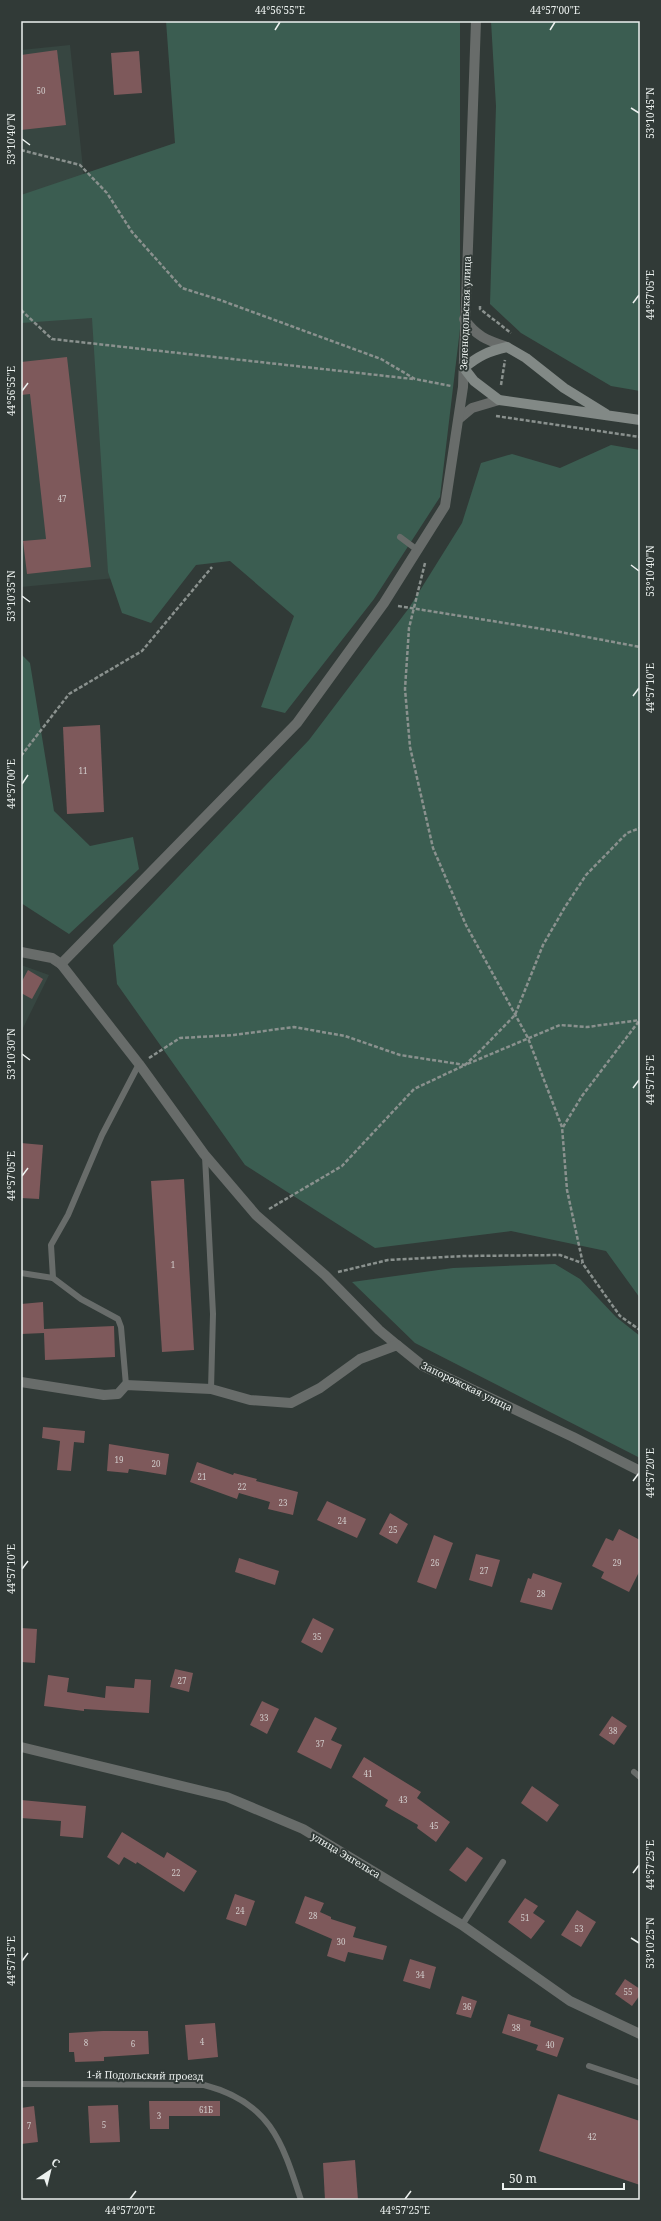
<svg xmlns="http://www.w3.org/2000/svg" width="661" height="2221" font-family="'Noto Serif',serif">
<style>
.built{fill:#374641}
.green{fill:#3b5d51}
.building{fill:#7e595b}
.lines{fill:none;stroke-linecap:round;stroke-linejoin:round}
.path{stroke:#8a918e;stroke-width:2.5;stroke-dasharray:4 2;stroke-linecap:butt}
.lane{stroke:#686c6a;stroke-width:6}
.street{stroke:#686c6a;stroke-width:10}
.secondary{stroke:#828986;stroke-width:10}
.ticks{fill:none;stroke:#ecf1ef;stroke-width:1.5}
.labels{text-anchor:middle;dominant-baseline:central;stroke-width:4;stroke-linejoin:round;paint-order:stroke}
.number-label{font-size:8px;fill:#d0cbca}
.street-label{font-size:10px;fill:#ecf1ef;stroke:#313a37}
.neatline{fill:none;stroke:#ecf1ef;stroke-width:1.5}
.ticks-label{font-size:10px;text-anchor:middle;fill:#ecf1ef}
</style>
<rect width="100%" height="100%" fill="#313a37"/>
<g class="built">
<polygon points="70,45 126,577 21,587 21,50"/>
<polygon points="21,965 49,975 21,1032"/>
</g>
<g class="green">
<polygon points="166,21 460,21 460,329 440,497 374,599 285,713 261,707 294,616 230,561 196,565 151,623 122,613 108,572 92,318 21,323 21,195 175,143"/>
<polygon points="491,21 640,21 640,391 611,386 521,333 490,304 496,106"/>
<polygon points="611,445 640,450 640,1298 606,1251 511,1231 375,1248 245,1165 117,984 113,945 309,740 409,608 462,523 481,463 512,454 560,468"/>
<polygon points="21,654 30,663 54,811 90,846 133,837 139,869 69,934 21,903"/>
<polygon points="555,1264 580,1279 616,1317 640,1336 640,1458 415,1343 352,1282 453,1268"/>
</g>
<g class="building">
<polygon points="57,50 66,125 21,130 21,55"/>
<polygon points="139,51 142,93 114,95 111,53"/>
<polygon points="67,357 91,567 27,574 23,541 46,539 30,394 21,395 21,362"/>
<polygon points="100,725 104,812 67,814 63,727"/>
<polygon points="28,970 43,979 32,999 21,993 21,983"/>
<polygon points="21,1143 43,1145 39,1199 21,1198"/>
<polygon points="184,1179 194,1350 162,1352 151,1181"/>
<polygon points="43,1302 44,1329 114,1326 115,1357 45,1360 44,1333 21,1334 21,1304"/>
<polygon points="43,1427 85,1431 84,1443 74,1442 71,1471 57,1470 60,1441 42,1438"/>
<polygon points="109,1444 169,1454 166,1475 129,1469 128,1473 107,1471"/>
<polygon points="197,1462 233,1475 234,1473 257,1479 256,1481 298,1492 293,1515 268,1509 270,1502 239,1493 237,1499 190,1482"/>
<polygon points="327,1501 366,1519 357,1538 317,1520"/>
<polygon points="390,1513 408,1524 397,1544 379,1534"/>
<polygon points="619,1529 640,1540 640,1570 629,1592 601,1578 604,1572 592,1566 606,1538 613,1541"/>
<polygon points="434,1535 453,1543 436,1589 417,1582"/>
<polygon points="476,1554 500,1560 492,1587 469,1580"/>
<polygon points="239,1558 279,1571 275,1585 235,1572"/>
<polygon points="533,1573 562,1583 552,1610 520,1602 528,1578 531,1579"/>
<polygon points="313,1618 334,1629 322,1653 301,1642"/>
<polygon points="21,1628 37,1629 35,1663 21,1662"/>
<polygon points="175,1669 193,1673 189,1692 170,1687"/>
<polygon points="48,1675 69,1678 67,1692 105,1698 106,1686 134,1688 135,1679 151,1680 149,1713 84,1709 84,1711 44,1706"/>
<polygon points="262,1701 279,1709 267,1734 250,1725"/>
<polygon points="612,1716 627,1726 614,1745 599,1735"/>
<polygon points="315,1717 337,1728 331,1740 342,1745 331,1769 297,1752"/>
<polygon points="364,1757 421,1792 417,1798 450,1822 436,1842 417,1828 418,1825 385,1806 388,1800 352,1777"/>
<polygon points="532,1786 559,1805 547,1822 521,1803"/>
<polygon points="21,1800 86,1806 83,1838 60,1836 61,1821 21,1818"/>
<polygon points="122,1832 164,1858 167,1852 197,1871 184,1892 137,1862 136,1864 124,1857 119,1865 107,1857"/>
<polygon points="467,1847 483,1858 466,1882 449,1870"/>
<polygon points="235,1894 255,1901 246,1926 226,1919"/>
<polygon points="305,1896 324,1903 320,1912 331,1917 331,1919 356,1927 353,1937 387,1946 383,1960 348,1952 345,1962 327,1956 332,1939 295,1923"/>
<polygon points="525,1898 538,1906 533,1913 545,1921 531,1939 508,1922"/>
<polygon points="577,1910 596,1922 581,1947 561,1935"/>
<polygon points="410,1959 436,1967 430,1989 403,1981"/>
<polygon points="625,1979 640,1989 640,1995 632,2006 615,1994"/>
<polygon points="462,1996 477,2001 471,2018 456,2014"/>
<polygon points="508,2014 531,2021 530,2026 564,2038 557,2057 536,2050 538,2045 502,2033"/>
<polygon points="215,2023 218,2057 188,2060 185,2025"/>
<polygon points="103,2031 148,2031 149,2054 104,2057 104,2061 75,2062 74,2052 69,2052 69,2033"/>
<polygon points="558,2094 640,2121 640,2185 539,2151"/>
<polygon points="149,2101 220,2101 220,2116 169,2116 169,2129 150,2129"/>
<polygon points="118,2105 120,2142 90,2143 88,2106"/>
<polygon points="34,2106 38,2142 21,2144 21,2108"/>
<polygon points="355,2160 358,2200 325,2200 323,2163"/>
</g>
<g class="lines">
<g class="path">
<polyline points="21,150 80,165 107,193 132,232 182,288 220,300 381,359 415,379 451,386"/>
<polyline points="480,306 480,309 511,333"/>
<polyline points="21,310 52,339 413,379"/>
<polyline points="501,385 505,360"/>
<polyline points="496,416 640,437"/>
<polyline points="425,563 409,628 405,689 410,747 433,848 466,925 528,1038 562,1127 567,1190 583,1264 620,1316 640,1330"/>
<polyline points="398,606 555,631 640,647"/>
<polyline points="21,756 69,694 142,651 212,567"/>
<polyline points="149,1058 180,1038 234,1035 294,1027 345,1036 400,1055 465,1065 560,1025 587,1027 640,1020"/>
<polyline points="563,1127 582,1096 639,1021"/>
<polyline points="269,1209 342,1166 414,1089 465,1065 480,1051 515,1015 543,945 565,907 586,875 627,833 640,828"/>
<polyline points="338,1272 388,1260 464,1256 560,1255 582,1263"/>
</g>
<g class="lane">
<polyline points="400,537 416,549 416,552"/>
<polyline points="205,1156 213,1314 211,1389"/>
<polyline points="21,1273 53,1278 81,1299 118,1319 121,1327 126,1385"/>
<polyline points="53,1278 51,1245 68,1215 102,1135 139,1064"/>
<polyline points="634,1772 640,1777"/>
<polyline points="462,1925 503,1862"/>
<polyline points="589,2066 640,2083"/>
<path d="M21,2084L204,2085C270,2102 282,2141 301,2200"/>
</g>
<g class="street">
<path d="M464,319C477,337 487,340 507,347"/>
<polyline points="460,418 472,408 499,400"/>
<polyline points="21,952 52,958 61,964 297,723 384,603 445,506 463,387 476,21"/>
<polyline points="61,964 139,1064 204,1154 256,1215 325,1275 379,1330 397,1345"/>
<polyline points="21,1382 104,1395 118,1394 126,1385 211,1389 250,1400 291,1403 320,1388 360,1359 397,1345 423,1366 573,1437 640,1471"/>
<polyline points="21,1747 227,1797 303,1829 462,1925 570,2001 640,2034"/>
</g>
<path class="secondary" d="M606,414L564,388L526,358L507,347C489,351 478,356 464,368L474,381L499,400L640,420"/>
</g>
<path class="ticks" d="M275,30L280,22M550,30L555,22M631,108L639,113M22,139L30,145M633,303L639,295M22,391L28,383M631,565L639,571M22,596L30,602M633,696L639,688M22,784L28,775M22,1054L30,1060M633,1088L639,1080M22,1176L28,1168M633,1481L639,1473M22,1569L28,1561M633,1873L639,1865M631,1938L639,1943M22,1961L28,1953M130,2199L136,2191M405,2199L411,2191"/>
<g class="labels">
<g class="number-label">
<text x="41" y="90">50</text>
<text x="62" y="498">47</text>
<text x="83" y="770">11</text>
<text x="173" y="1264">1</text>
<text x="119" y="1459">19</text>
<text x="156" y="1463">20</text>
<text x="202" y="1476">21</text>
<text x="242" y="1486">22</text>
<text x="283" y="1502">23</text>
<text x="342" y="1520">24</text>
<text x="393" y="1529">25</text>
<text x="435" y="1562">26</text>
<text x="617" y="1562">29</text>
<text x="484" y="1570">27</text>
<text x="541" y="1593">28</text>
<text x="317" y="1636">35</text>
<text x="182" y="1680">27</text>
<text x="264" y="1717">33</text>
<text x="613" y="1730">38</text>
<text x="320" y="1743">37</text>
<text x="368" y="1773">41</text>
<text x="403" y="1799">43</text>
<text x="434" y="1825">45</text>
<text x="176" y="1872">22</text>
<text x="240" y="1910">24</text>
<text x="313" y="1915">28</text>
<text x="525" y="1917">51</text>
<text x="579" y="1928">53</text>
<text x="341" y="1941">30</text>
<text x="420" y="1974">34</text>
<text x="628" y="1991">55</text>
<text x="467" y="2006">36</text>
<text x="516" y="2027">38</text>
<text x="202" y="2041">4</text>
<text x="86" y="2042">8</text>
<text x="133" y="2043">6</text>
<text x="550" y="2044">40</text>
<text x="206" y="2109">61Б</text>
<text x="159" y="2115">3</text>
<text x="104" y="2124">5</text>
<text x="29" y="2125">7</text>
<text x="592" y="2136">42</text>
</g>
<g class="street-label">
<text transform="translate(465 313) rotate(-88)">Зеленодольская улица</text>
<text transform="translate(467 1386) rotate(26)">Запорожская улица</text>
<text transform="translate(346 1855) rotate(31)">улица Энгельса</text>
<text transform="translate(145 2075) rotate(1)">1-й Подольский проезд</text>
</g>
</g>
<rect width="661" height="2221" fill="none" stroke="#313a37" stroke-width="44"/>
<g transform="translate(50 2171) rotate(35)" stroke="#313a37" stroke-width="3" paint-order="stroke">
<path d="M0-3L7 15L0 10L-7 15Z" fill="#ecf1ef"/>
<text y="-6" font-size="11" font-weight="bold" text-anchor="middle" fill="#ecf1ef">С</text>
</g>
<path d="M503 2183v6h121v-6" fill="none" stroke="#ecf1ef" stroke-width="2"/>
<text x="509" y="2183" font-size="12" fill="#ecf1ef" stroke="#313a37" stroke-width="3" paint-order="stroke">50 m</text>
<rect x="22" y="22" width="617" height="2177" class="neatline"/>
<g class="ticks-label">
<text x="280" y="14">44°56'55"E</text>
<text x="555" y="14">44°57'00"E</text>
<text transform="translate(650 113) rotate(-90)" y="4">53°10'45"N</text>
<text transform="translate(11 139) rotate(-90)" y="4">53°10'40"N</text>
<text transform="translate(650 295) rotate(-90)" y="4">44°57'05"E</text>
<text transform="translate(11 391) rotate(-90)" y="4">44°56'55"E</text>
<text transform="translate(650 571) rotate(-90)" y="4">53°10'40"N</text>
<text transform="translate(11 596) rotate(-90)" y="4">53°10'35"N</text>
<text transform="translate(650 688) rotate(-90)" y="4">44°57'10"E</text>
<text transform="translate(11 784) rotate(-90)" y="4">44°57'00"E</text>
<text transform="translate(11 1054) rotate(-90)" y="4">53°10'30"N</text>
<text transform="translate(650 1080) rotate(-90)" y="4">44°57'15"E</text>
<text transform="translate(11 1176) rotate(-90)" y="4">44°57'05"E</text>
<text transform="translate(650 1473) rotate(-90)" y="4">44°57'20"E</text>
<text transform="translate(11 1569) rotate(-90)" y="4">44°57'10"E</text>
<text transform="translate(650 1865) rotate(-90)" y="4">44°57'25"E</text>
<text transform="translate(650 1943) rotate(-90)" y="4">53°10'25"N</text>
<text transform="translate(11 1961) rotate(-90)" y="4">44°57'15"E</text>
<text x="130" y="2214">44°57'20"E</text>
<text x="405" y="2214">44°57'25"E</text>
</g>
</svg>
